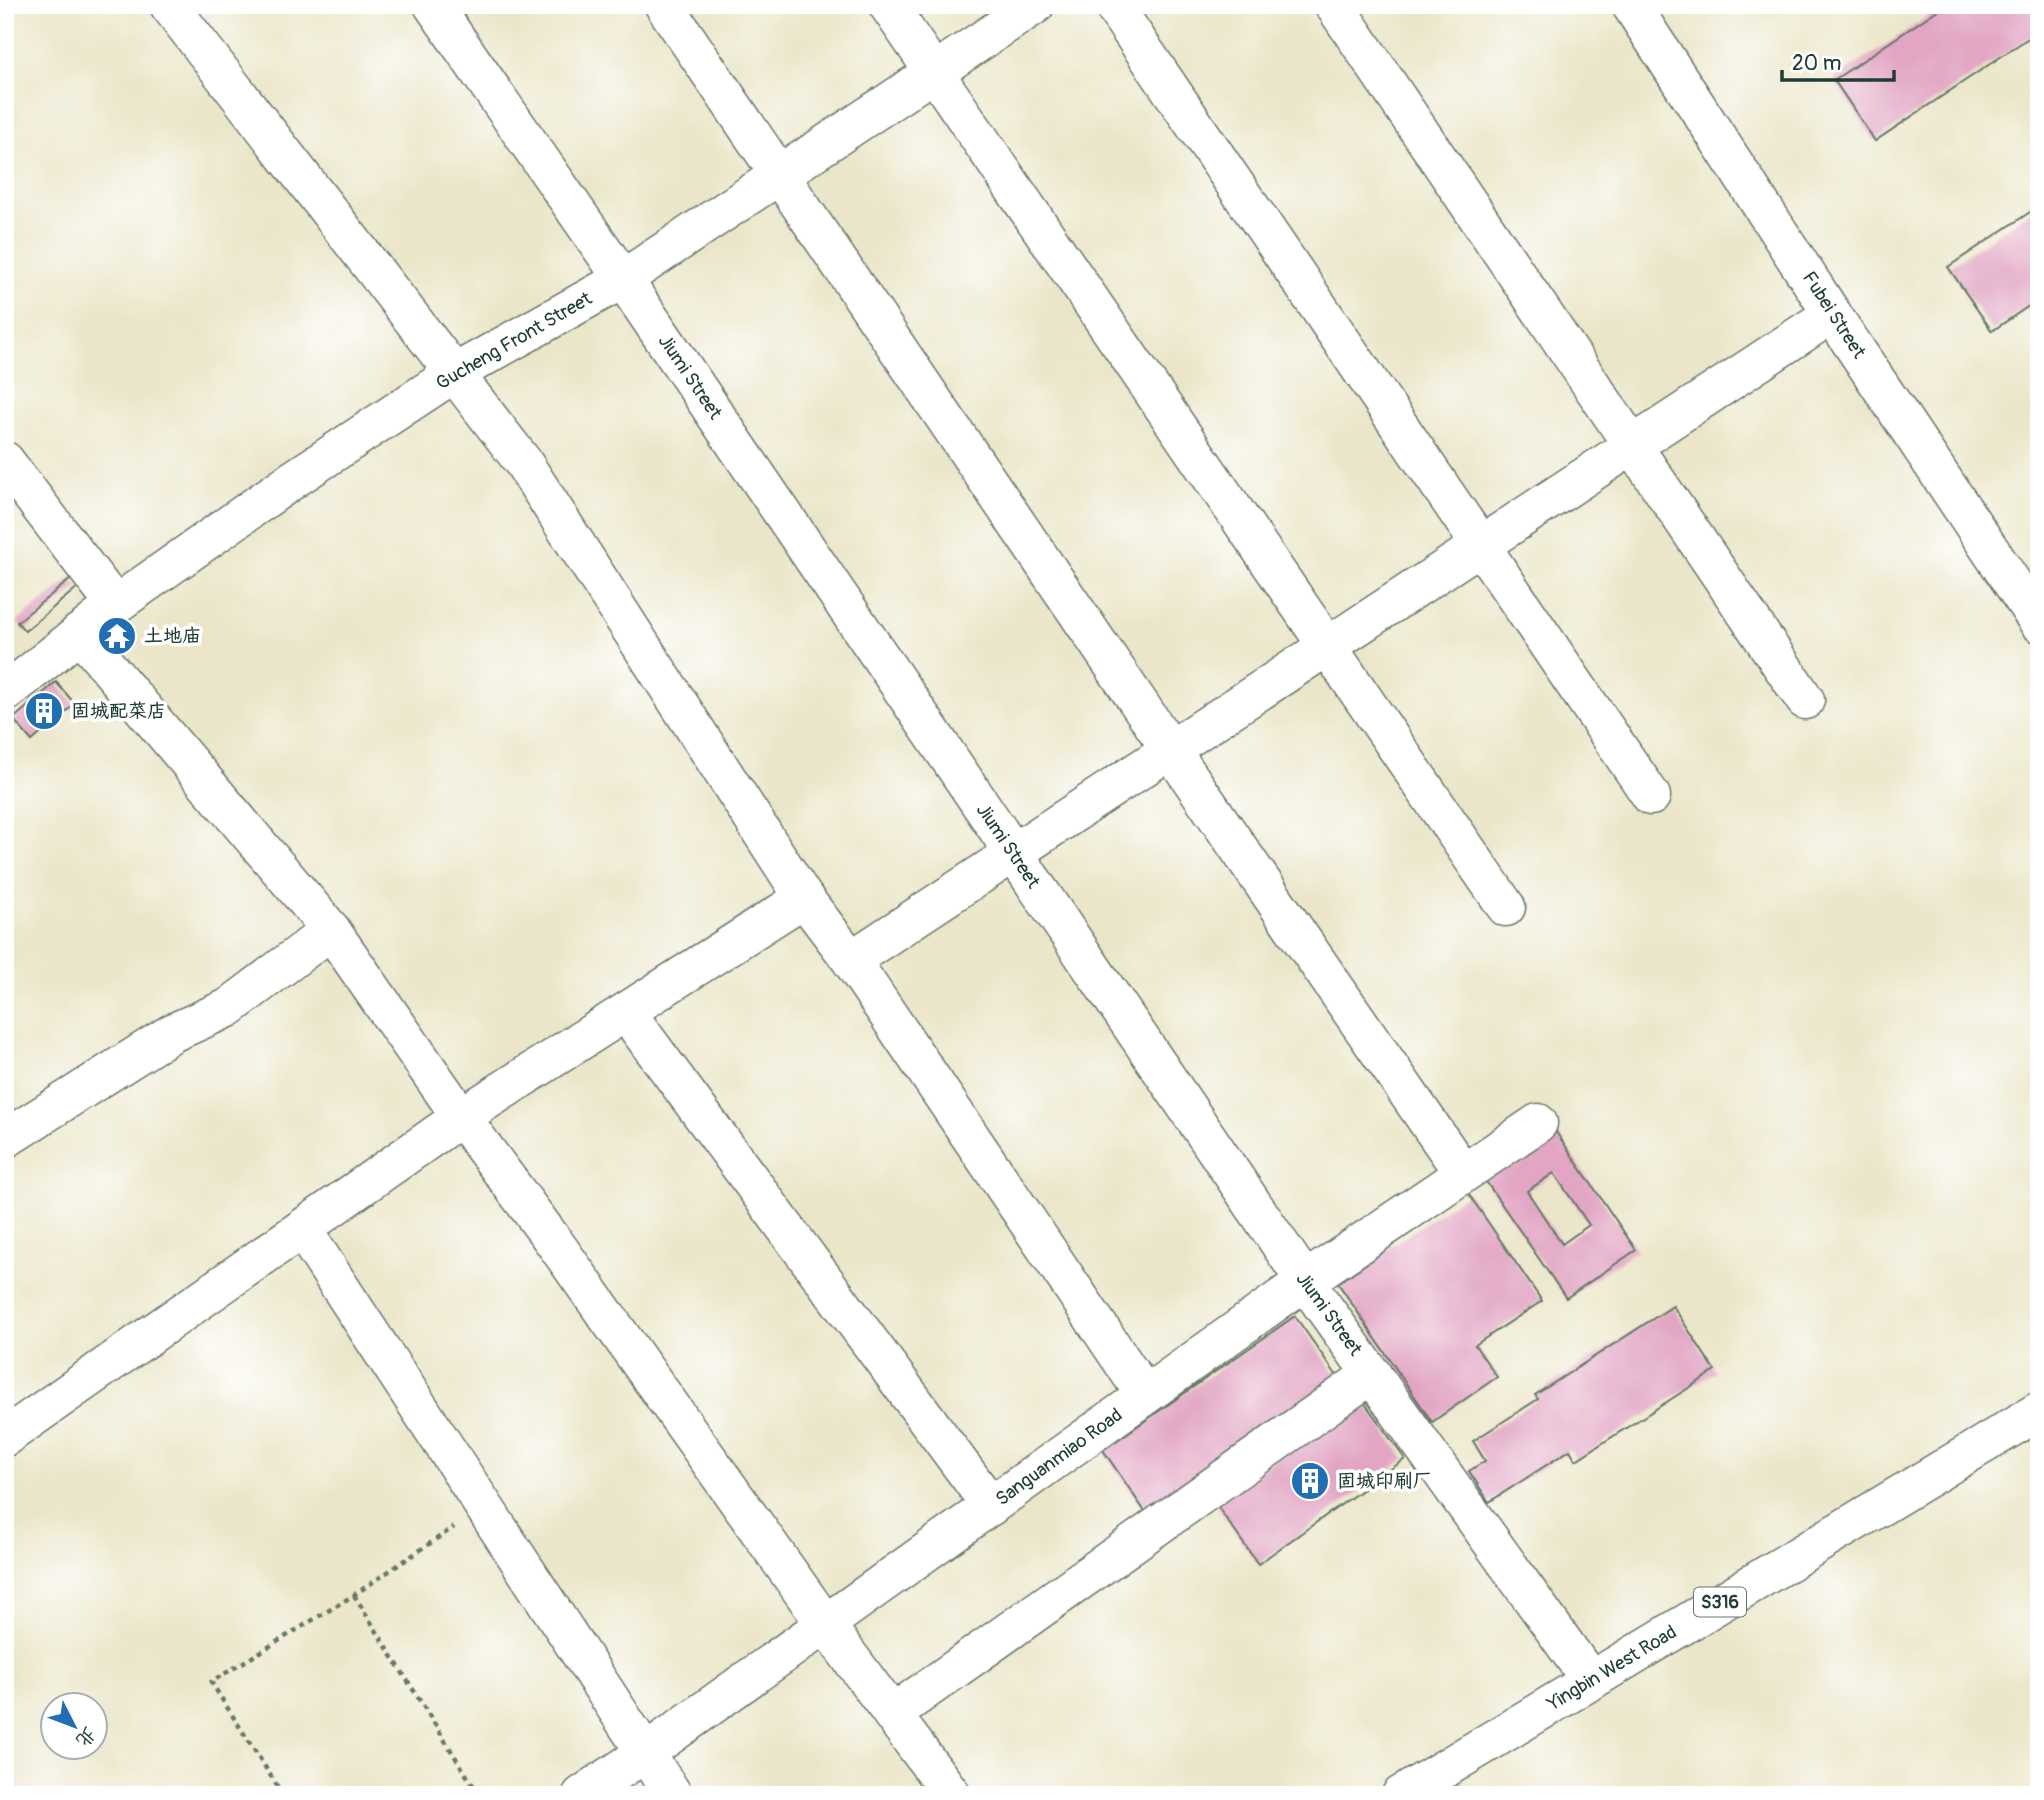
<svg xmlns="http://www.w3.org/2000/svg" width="2044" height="1800" font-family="Pangolin,'LXGW WenKai TC',sans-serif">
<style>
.building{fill:#e2a6c4;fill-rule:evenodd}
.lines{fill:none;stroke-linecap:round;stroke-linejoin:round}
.minor-casing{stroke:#667868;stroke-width:41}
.major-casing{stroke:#667868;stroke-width:41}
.path{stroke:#667868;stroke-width:4.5;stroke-dasharray:5 5;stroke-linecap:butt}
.minor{stroke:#fff;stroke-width:38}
.major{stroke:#fff;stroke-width:38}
.labels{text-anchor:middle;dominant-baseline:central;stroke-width:7;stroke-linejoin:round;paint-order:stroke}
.shield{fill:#fff;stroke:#627771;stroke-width:2}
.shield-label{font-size:18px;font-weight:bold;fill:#1f3d34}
.street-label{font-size:19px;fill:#1f3d34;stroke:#fff}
.poi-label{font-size:19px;font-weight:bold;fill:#1f3d34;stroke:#fff;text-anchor:start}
</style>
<rect width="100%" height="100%" fill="#fff"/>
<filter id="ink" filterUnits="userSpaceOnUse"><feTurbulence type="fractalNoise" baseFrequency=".0143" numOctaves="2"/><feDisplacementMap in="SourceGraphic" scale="14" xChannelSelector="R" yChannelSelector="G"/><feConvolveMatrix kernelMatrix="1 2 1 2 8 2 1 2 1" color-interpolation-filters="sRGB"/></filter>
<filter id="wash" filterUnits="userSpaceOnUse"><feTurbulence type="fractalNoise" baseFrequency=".00686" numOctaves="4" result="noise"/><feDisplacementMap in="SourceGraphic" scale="28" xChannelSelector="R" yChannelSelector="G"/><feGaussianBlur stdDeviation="1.57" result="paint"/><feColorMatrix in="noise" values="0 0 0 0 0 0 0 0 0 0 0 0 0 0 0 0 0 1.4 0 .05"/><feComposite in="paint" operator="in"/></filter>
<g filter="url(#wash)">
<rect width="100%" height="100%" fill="#ebe6c9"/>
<g id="blocks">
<g class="building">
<polygon points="1945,5 2039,5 2039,31 1875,141 1834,80"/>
<polygon points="2039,206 2039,299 1992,331 1948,267"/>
<polygon points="71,579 78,587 25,631 17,622"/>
<polygon points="56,682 75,704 32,741 13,719"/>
<path d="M1554,1129L1636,1250L1566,1298L1483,1177ZM1554,1173L1589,1225L1562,1244L1527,1191Z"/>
<polygon points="1468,1193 1542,1301 1475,1345 1497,1377 1432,1422 1338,1283"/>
<polygon points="1673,1306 1715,1371 1576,1460 1570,1450 1489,1502 1469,1471 1485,1461 1473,1441 1538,1399 1535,1395"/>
<polygon points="1295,1316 1339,1379 1146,1513 1103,1450"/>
<polygon points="1361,1398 1405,1459 1258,1564 1215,1503"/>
</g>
</g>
</g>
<g filter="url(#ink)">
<use href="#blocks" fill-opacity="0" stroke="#667868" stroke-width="2"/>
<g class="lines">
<defs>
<g id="minor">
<polyline points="169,5 523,462 804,898 851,960 1145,1395"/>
<polyline points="433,5 623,279 1305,1281 1591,1681"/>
<polyline points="664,5 1170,749 1463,1173"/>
<polyline points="888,5 1506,907"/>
<polyline points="1113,5 1651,796"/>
<polyline points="1334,5 1805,700"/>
<polyline points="1631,5 1832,314 2039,623"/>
<polyline points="5,461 115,605"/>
<polyline points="79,633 331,930 461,1117 557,1246 826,1625 952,1795"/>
<polyline points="5,693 115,605 291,481 453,374 623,279 1035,5"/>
<polyline points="851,960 1832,314"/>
<polyline points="626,1012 991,1506"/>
<polyline points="5,1139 172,1033 228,1008 331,930"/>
<polyline points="302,1229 673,1795"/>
<polyline points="5,1437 461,1117 804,898"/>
<polyline points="892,1714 1372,1374"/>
<polyline points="582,1795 645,1753 1305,1281 1538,1123"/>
</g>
<polyline id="major" points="1401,1795 2039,1411"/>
</defs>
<use href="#minor" class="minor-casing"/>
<use href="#major" class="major-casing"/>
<g class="path">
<polyline points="354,1595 479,1795"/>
<polyline points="283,1795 211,1682 354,1595 454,1527"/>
</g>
<use href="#minor" class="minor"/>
<use href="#major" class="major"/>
</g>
</g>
<defs>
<symbol id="temple-disc" viewBox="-11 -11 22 22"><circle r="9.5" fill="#1f6fb2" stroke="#fff"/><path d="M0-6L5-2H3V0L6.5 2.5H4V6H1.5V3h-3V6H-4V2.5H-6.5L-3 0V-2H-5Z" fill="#fff"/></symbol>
<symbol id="building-disc" viewBox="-11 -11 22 22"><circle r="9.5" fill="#1f6fb2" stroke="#fff"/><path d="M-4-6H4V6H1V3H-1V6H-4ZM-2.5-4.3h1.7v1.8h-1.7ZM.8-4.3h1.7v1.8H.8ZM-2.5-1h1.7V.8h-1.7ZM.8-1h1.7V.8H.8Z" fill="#fff"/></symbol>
</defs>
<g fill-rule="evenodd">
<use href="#temple-disc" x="95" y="614" width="44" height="44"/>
<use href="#building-disc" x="22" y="689" width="44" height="44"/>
<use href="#building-disc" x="1288" y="1459" width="44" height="44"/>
</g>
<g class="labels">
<rect class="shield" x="1694" y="1587.5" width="52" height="29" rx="5"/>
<g class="shield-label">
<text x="1720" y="1602">S316</text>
</g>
<g class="street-label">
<text transform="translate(1834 315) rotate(57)">Fubei Street</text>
<text transform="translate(514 341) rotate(-30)">Gucheng Front Street</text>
<text transform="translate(690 377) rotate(56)">Jiumi Street</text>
<text transform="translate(1008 846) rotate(56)">Jiumi Street</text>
<text transform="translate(1329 1314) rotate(54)">Jiumi Street</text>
<text transform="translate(1059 1457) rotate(-36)">Sanguanmiao Road</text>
<text transform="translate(1612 1668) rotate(-31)">Yingbin West Road</text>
</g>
<g class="poi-label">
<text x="144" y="636">土地庙</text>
<text x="71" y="711">固城配菜店</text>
<text x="1337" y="1481">固城印刷厂</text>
</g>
</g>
<rect width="2044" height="1800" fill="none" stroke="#fff" stroke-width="28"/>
<g transform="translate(74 1726) rotate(132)"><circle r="33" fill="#ffffff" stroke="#a5b1ae" stroke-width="2"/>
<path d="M0-5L12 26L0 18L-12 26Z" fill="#1f6fb2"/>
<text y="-10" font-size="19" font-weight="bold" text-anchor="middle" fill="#1f3d34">北</text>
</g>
<path d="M1782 70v10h112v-10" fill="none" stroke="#1f3d34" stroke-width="3.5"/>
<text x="1792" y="70" font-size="21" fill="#1f3d34" stroke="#ffffff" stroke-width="5" paint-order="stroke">20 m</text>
</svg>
